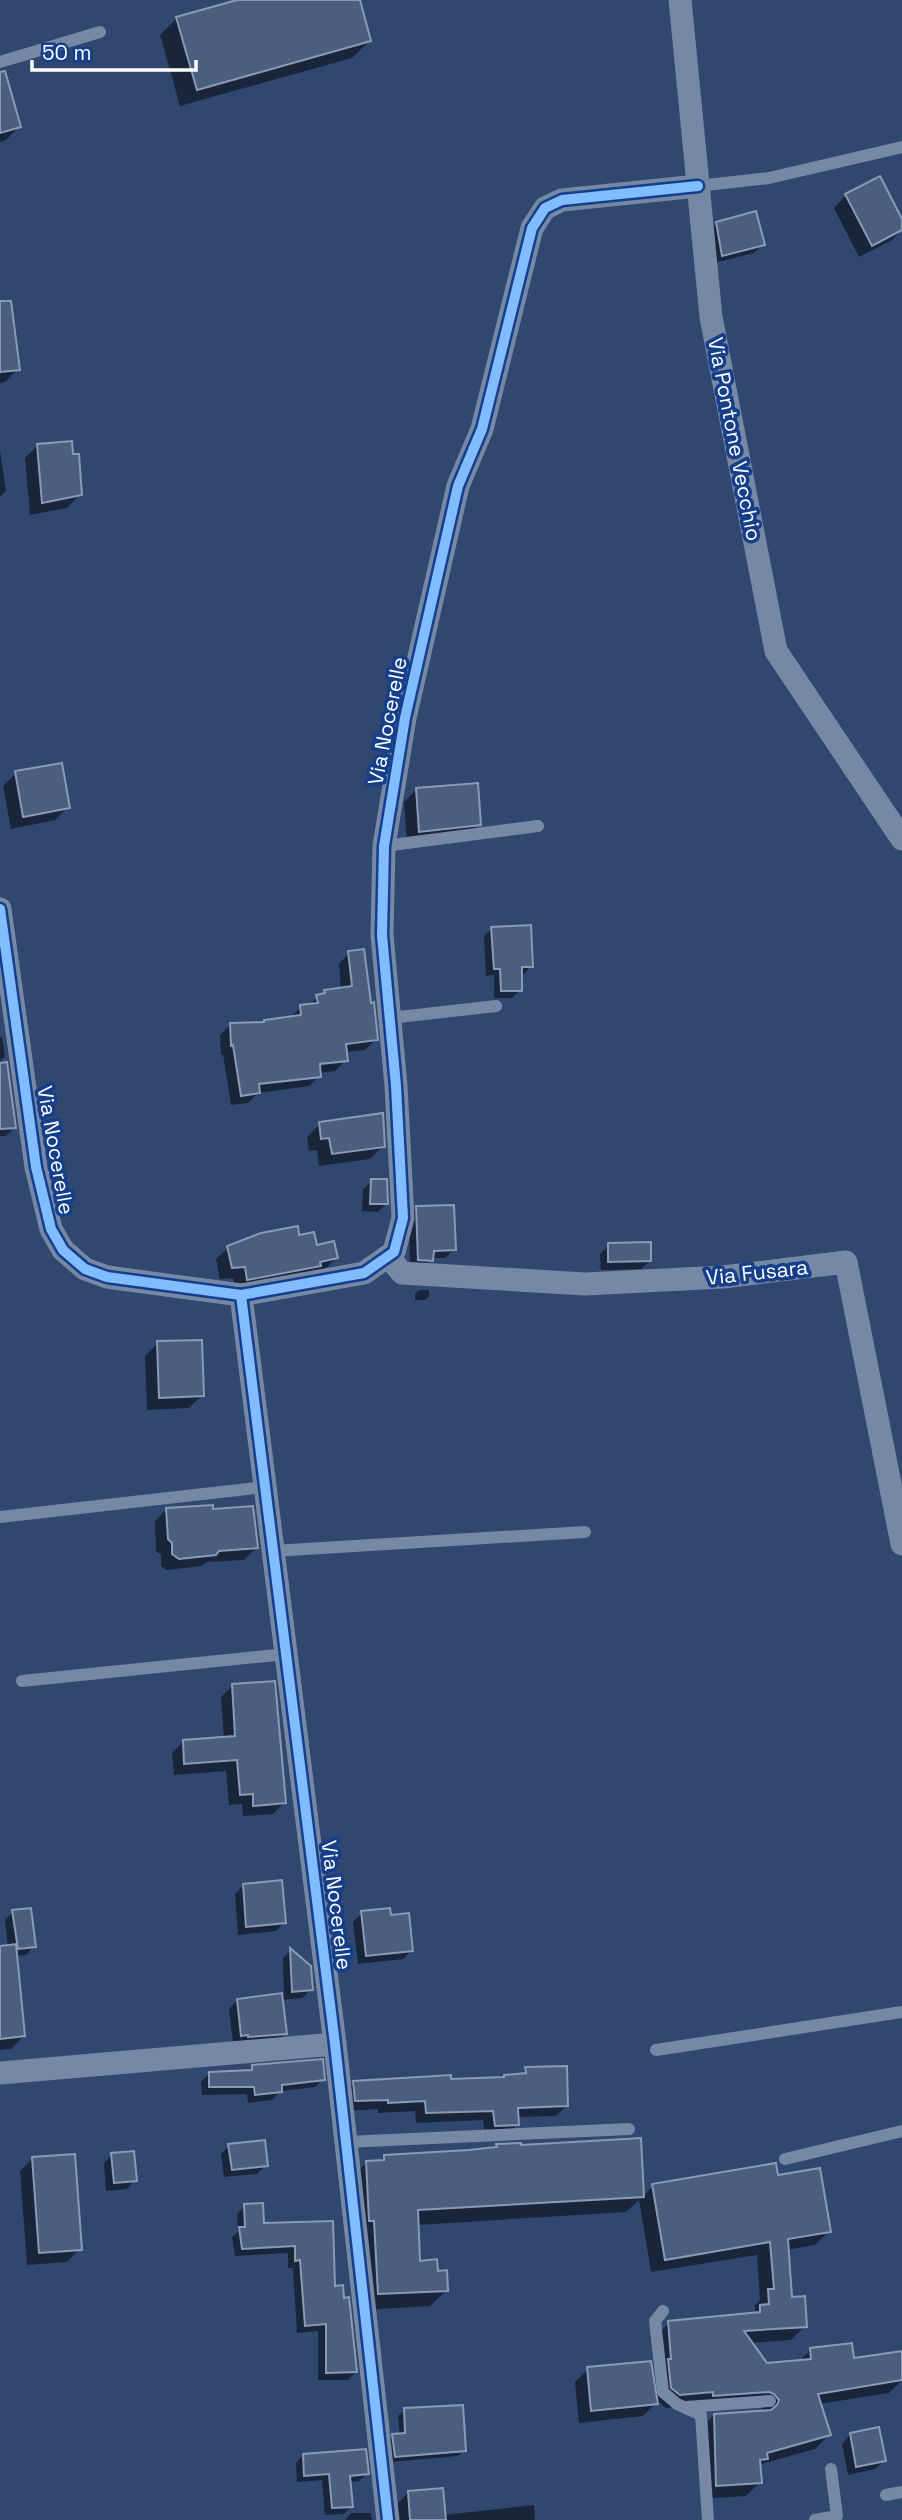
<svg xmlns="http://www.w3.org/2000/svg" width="902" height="2520" font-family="'Space Grotesk',sans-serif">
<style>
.shadow{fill:#0007}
.building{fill:#4a5e7f;stroke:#8b9ab3;stroke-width:2}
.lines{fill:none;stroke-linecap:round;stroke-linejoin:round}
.service{stroke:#7788a4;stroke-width:12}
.minor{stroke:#7788a4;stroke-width:23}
.cycleway-casing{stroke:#153f8b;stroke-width:15}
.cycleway{stroke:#80bcff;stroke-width:10}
.labels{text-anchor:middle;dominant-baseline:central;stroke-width:7;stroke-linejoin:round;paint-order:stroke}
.street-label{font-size:21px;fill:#fff;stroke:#153f8b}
</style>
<rect width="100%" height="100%" fill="#304770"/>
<g class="shadow">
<polygon points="243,0 358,0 370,41 352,58 180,106 160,35 177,18"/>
<polygon points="0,93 19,127 6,140 0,142"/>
<polygon points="846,195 902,222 902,230 892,240 859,257 834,208"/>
<polygon points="717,223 763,245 754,253 714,263 708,232"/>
<polygon points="0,334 18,369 5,382 0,383"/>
<polygon points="38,445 80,494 67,508 30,515 25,458"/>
<polygon points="0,451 6,491 0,497"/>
<polygon points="16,773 68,807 55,820 11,829 3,786"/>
<polygon points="417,789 479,824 466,837 407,844 404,802"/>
<polygon points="492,928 531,966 524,974 520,974 520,990 512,998 494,998 494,975 486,976 484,936"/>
<polygon points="349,953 376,1039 365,1050 345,1052 346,1060 335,1071 319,1073 319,1076 309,1086 258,1093 248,1103 231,1105 223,1054 221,1055 220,1035 231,1024 262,1024 290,1018 301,1007 307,1006 325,992 341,990 339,964"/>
<polygon points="0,1037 2,1037 5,1056 0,1061"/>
<polygon points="0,1099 15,1127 6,1136 0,1136"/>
<polygon points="320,1124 383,1146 370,1159 319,1166 317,1150 309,1151 307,1137"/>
<polygon points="372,1181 386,1204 378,1212 362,1211 363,1189"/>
<polygon points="417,1208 454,1249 445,1258 432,1258 423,1269 410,1268 409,1217"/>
<polygon points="298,1237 336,1258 325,1269 236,1290 233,1278 220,1279 216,1259 228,1248"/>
<polygon points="609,1245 650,1261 641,1269 601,1270 600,1254"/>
<polygon points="419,1290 429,1290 429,1296 425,1300 415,1300 415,1294"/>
<polygon points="158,1343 202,1395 189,1408 147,1410 145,1356"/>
<polygon points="167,1509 212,1511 256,1548 244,1560 207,1562 202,1566 167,1570 161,1566 161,1555 156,1551 155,1521"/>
<polygon points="232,1686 284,1803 273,1814 243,1816 242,1804 229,1805 226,1771 174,1775 172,1753 183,1742 224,1739 221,1697"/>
<polygon points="243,1886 284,1923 276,1931 238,1935 235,1894"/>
<polygon points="13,1912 34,1946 26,1955 15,1956 24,2036 11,2049 0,2050 0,1947 8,1947 5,1920"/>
<polygon points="362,1913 390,1917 412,1950 403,1959 358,1964 353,1922"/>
<polygon points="291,1950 311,1990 302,1998 282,2000 286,2033 277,2042 233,2043 229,2009 237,2000 284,1995 283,1958"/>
<polygon points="253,2067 323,2079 315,2087 281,2091 272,2100 248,2103 247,2094 202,2095 201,2082 209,2074 247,2072"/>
<polygon points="526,2069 566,2106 556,2116 517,2117 517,2125 507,2135 485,2136 483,2120 416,2123 415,2111 378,2113 378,2109 345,2111 343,2093 354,2082 502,2079 505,2076 520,2075"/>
<polygon points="229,2146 266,2165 257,2174 224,2177 221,2154"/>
<polygon points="497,2146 643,2196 653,2186 777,2177 829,2231 815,2245 787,2250 790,2299 805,2326 791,2340 750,2343 766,2365 798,2362 811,2350 902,2371 902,2380 889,2393 819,2404 829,2435 815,2449 761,2464 759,2466 760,2482 746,2496 702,2499 700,2429 714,2415 764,2412 761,2407 700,2405 666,2408 655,2399 656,2403 643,2416 579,2423 575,2382 588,2369 657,2389 655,2337 669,2323 753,2314 755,2312 755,2305 760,2300 757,2255 651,2272 639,2200 626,2212 417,2225 419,2262 436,2273 447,2290 430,2306 363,2310 350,2179 366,2163 379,2162 384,2157 494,2149"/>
<polygon points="112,2155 135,2180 127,2189 106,2191 104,2163"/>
<polygon points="33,2158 80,2249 67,2262 27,2265 20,2171"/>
<polygon points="245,2206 262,2225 332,2223 334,2288 356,2372 348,2380 318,2380 318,2331 297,2333 293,2268 288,2268 288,2253 235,2256 232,2237 238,2232 237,2214"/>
<polygon points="404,2410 464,2450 458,2456 390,2462 387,2441 393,2436 400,2435 398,2416"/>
<polygon points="850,2435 884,2461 875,2469 848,2475 842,2444"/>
<polygon points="303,2455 367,2474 359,2481 349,2482 351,2506 344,2514 325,2515 322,2480 297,2482 296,2463"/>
<polygon points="408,2493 443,2515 534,2505 535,2520 393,2520 392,2509"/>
<polygon points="351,2513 371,2513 372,2520 345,2520"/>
</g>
<g class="building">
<polygon points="237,0 360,0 371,41 197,90 176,17"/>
<polygon points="5,71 21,127 0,133 0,72"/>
<polygon points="880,176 902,219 902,230 872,246 845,194"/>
<polygon points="756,211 765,245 722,256 716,222"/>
<polygon points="0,301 11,301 20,370 0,372"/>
<polygon points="72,441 73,454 79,454 82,495 42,503 37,444"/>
<polygon points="62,763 70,808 23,817 15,771"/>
<polygon points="478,783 481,825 419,832 416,788"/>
<polygon points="531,925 533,967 522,967 522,991 501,991 500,969 494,969 491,927"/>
<polygon points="364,949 371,1003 374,1002 378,1040 346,1044 348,1061 320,1064 321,1077 259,1084 260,1093 241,1096 233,1045 231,1046 230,1023 264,1022 264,1020 301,1015 300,1005 318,1003 316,995 325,993 324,990 352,986 348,951"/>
<polygon points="7,1062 16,1128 0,1129 0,1063"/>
<polygon points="383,1113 385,1147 332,1154 329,1138 321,1139 319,1122"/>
<polygon points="371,1179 387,1179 388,1204 370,1204"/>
<polygon points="454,1205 456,1250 434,1251 433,1261 418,1260 416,1206"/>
<polygon points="298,1226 299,1235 314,1232 317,1245 334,1241 338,1258 320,1262 321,1266 247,1280 245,1267 232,1268 227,1246 261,1233"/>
<polygon points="651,1242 651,1261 608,1262 608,1243"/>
<polygon points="202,1340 204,1396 159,1398 157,1341"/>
<polygon points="213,1505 213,1509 253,1506 258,1548 219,1551 216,1555 179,1559 172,1554 172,1543 168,1539 166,1508"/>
<polygon points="275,1681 286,1803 253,1806 253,1794 240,1795 237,1760 184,1764 183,1740 235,1736 232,1684"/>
<polygon points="282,1880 286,1923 246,1927 243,1884"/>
<polygon points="31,1908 36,1947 18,1949 12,1910"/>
<polygon points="390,1908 391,1915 409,1913 413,1951 366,1956 361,1911"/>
<polygon points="16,1944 25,2036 0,2039 0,1946"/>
<polygon points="290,1948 311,1966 313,1990 292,1992"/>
<polygon points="282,1993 287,2034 248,2037 248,2035 241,2036 237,1999"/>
<polygon points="323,2059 325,2080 282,2085 282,2092 255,2095 254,2087 209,2087 209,2072 252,2070 252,2065"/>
<polygon points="567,2066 568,2106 518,2108 519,2125 495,2126 493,2111 426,2113 425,2101 388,2103 388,2100 355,2101 353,2081 451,2075 451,2079 504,2077 504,2075 526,2073 525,2067"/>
<polygon points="641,2138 644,2197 418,2210 420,2261 437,2259 438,2271 447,2270 448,2291 378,2294 374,2221 369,2221 366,2161 384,2160 384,2155 469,2150 497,2147 496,2144 521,2143 521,2145"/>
<polygon points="265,2140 268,2166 232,2170 228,2144"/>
<polygon points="134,2151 137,2181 114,2183 111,2153"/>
<polygon points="75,2154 82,2250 39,2253 32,2157"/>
<polygon points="776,2163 778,2175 820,2168 831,2232 788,2239 792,2297 805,2296 807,2327 744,2331 767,2363 811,2359 810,2348 852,2343 854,2358 902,2351 902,2380 818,2394 831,2435 767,2453 768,2459 760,2460 762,2483 716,2486 714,2414 771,2410 777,2405 779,2400 774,2394 769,2392 713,2396 713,2392 680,2395 671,2388 668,2359 671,2359 668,2321 760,2312 760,2305 769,2304 768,2289 774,2289 770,2242 665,2260 652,2184"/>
<polygon points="263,2203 264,2223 333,2221 335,2286 343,2285 344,2298 349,2297 357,2372 326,2373 326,2324 305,2326 300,2260 295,2261 295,2246 242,2249 239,2227 245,2227 244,2204"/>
<polygon points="651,2361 658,2404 591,2411 587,2367"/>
<polygon points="463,2405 466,2451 395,2457 392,2434 405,2433 404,2408"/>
<polygon points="879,2427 886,2461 856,2467 850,2433"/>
<polygon points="366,2449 369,2474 350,2476 353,2507 332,2508 329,2474 304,2476 303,2454"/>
<polygon points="443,2488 446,2520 410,2520 408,2491"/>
</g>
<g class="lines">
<g class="service">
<polyline points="0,62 100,32"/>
<polyline points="698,186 769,178 902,147"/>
<polyline points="384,846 538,826"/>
<polyline points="390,1018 496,1006"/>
<polyline points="0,1517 265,1487"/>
<polyline points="273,1551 585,1532"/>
<polyline points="22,1681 286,1654"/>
<polyline points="656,2050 902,2012"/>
<polyline points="346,2142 629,2129"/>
<polyline points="785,2159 902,2131"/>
<polyline points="663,2311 655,2321 663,2392 677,2404 701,2415 708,2520"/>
<polyline points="686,2407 770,2401"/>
<polyline points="886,2495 902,2492"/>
<polyline points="815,2520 837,2516 831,2469"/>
</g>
<g class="minor">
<polyline points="680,0 711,317 776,651 902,839"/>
<polyline points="0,909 36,1167 51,1229 63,1250 85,1269 107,1277 241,1295 335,2044 388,2520"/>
<polyline points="388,1256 402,1273 585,1284 723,1277 846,1262 902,1544"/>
<polyline points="241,1295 364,1273 394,1252 403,1218 396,1086 382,935 384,846 405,718 458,486 482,429 532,228 545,208 562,200 698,186"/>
<polyline points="0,2073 335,2044"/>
</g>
<defs>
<g id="cycleway">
<polyline points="0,909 36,1167 51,1229 63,1250 85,1269 107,1277 241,1295 335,2044 388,2520"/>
<polyline points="241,1295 364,1273 394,1252 403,1218 396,1086 382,935 384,846 405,718 458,486 482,429 532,228 545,208 562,200 698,186"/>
</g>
</defs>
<use href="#cycleway" class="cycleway-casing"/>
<use href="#cycleway" class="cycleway"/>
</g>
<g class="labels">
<g class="street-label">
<text transform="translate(735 439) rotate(79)">Via Pontone Vecchio</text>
<text transform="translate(387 721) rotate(-79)">Via Nocerelle</text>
<text transform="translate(56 1150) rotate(80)">Via Nocerelle</text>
<text transform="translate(757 1272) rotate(-6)">Via Fusara</text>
<text transform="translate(337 1905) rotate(83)">Via Nocerelle</text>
</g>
</g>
<path d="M32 60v10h164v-10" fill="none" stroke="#ffffff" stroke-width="3.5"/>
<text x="42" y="60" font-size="21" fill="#ffffff" stroke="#153f8b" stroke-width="5" paint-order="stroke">50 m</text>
</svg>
